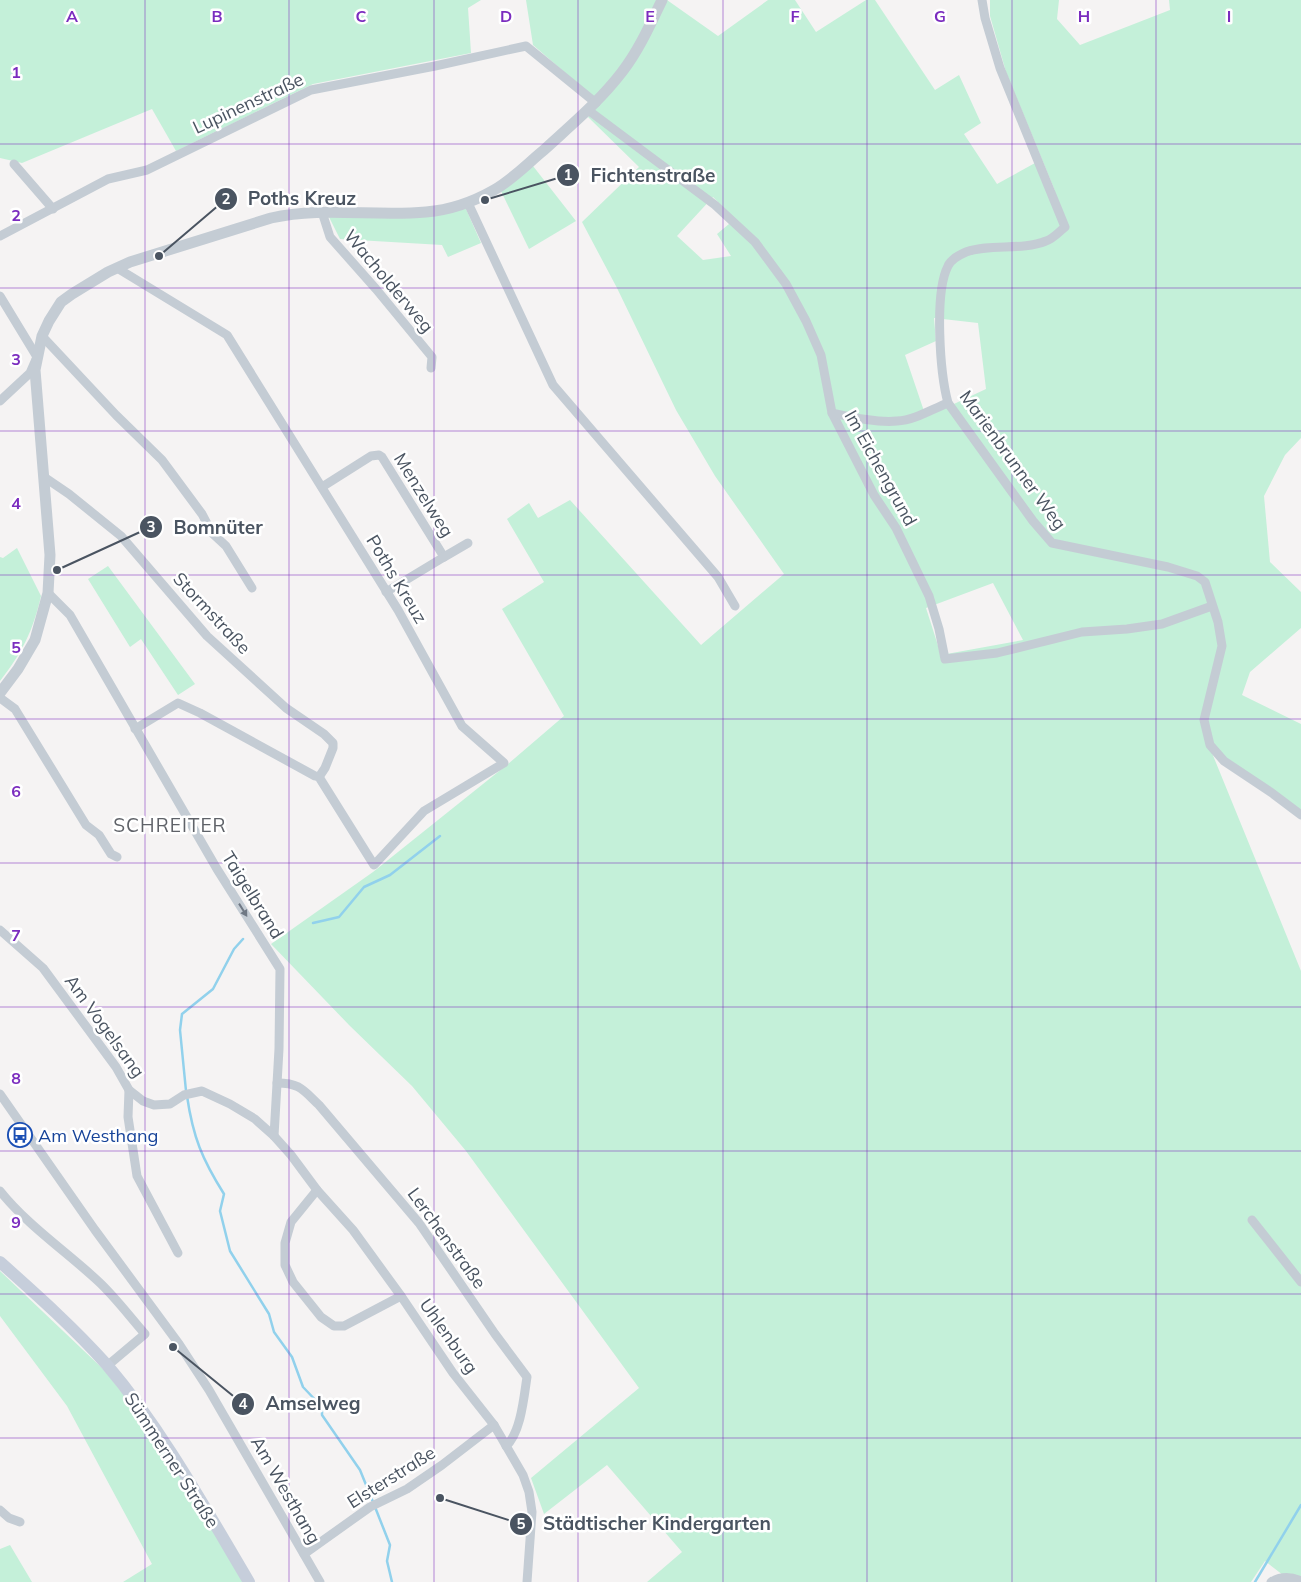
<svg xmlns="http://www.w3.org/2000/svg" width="1301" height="1582" font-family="Mulish,sans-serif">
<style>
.green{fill:#c4f0d9;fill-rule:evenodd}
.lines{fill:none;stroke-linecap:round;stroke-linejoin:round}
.stream{stroke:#91d1ec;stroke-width:2.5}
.minor{stroke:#c4ccd4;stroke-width:9}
.tertiary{stroke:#c4ccd4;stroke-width:11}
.secondary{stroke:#c6cedb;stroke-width:12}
.oneway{fill:#6f7884}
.grid{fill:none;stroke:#7b2cbf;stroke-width:1;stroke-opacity:0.55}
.labels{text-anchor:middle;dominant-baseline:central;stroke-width:5;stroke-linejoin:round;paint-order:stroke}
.street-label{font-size:18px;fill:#4a5461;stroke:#fff}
.transit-label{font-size:18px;fill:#164399;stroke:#fff;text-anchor:start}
.neighbourhood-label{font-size:19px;letter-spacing:1px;fill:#5f6268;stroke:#fff}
.grid-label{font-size:16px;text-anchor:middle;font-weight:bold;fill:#7b2cbf;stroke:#fff;stroke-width:5;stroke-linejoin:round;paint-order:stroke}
.leader{fill:none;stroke:#4a5461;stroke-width:2}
.callout-dot{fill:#4a5461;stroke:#fff;stroke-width:2}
.mark-label{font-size:15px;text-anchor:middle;font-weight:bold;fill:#fff}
.callout-label{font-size:19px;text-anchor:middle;font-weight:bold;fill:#4a5461;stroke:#fff;stroke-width:5;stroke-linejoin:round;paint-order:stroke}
</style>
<rect width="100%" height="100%" fill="#f5f3f3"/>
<g class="green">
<polygon points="0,0 481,0 468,8 471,53 313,84 176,151 152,109 22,163 0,158"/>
<path d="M526,0H667L718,36L768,0H795L816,32L866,0H875L935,90L959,75L981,123L964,134L997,184L1035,163L1055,191L1006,72L990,16V0H1059L1057,19L1080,45L1170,10L1169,0H1301V438L1285,455L1264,496L1270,562L1301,592V628L1250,672L1242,695L1301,724V812L1212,753L1301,971V1582H1292L1265,1561L1251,1582H647L682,1552L607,1465L544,1514L531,1478L639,1388L466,1151L412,1086L350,1026L271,944L373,872L508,764L564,716L502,609L544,582L507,519L529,503L538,518L570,500L701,645L784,574L715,476L676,410L617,288L582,222L639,167L588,117L599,102L533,45ZM713,197L735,219L717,234L731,256L703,260L677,236ZM934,318L978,323L986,389L926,417L905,355L936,341ZM993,583L1023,640L941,655L926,608Z"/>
<polygon points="533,166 576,221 529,249 501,191"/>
<polygon points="466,209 481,243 448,257 442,245 340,239 329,217"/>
<path d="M17,548L41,596C33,631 22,653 0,681V557L3,558Z"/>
<polygon points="108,566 195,684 178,695 141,639 130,647 88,579"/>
<polygon points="0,1271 103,1369 146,1422 245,1582 123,1582 152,1564 67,1406 0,1316"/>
<polygon points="10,1545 32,1582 0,1582 0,1549"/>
</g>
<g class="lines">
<g class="stream">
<polyline points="313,923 339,917 364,887 390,875 440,836"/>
<polyline points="186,1091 180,1030 182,1014 213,989 234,949 243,939"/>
<path d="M187,1096C193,1137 202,1159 224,1194L220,1211L230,1251L269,1314L274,1332L292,1357L303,1387L322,1407V1415L360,1470L373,1502"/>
<polyline points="375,1507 390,1545 387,1561 392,1582"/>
<polyline points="1255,1582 1301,1505"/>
</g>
<g class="minor">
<path d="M982,0L985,18L1000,68L1065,227C1059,232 1053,239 1046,241C1021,251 991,243 966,252C959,255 951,259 948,266C934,293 940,373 948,403L1033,521L1052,543L1168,567L1197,576L1205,582L1218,622L1222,646L1204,720L1210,745L1224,761L1272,793L1301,815"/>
<polyline points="588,110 715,205 755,242 786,284 806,321 821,355 832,413 874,495 896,528 929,596 939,629 945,659 997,653 1082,632 1127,629 1162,624 1212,606"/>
<polyline points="14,164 53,209"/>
<polyline points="468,203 553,385 718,577 735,606"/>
<polyline points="322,212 330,237 376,289 432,357 431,368"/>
<polyline points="0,236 108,179 147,170 311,90 435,66 526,46 596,103"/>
<polyline points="117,268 227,335 398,610 462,726 504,763 424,811 374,865 319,777 315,776 200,713 178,703 135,729"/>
<polyline points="0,296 37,357 30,373 0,401"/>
<polyline points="42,336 116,415 162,460 202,514 212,533 226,546 252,588"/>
<path d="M832,413C851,417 878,423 897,421C915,420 932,409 948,403"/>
<polyline points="44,477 69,494 121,536 207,636 286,708 324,734 333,743 333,748 325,768 319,777"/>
<polyline points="322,487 371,456 379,455 382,457 444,557 386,592"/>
<polyline points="444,557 468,543"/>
<polyline points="48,593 70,615 217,869 280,969 279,1049 274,1136"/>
<polyline points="0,698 15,709 86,825 99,835 111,854 117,857"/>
<polyline points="0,930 43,968 116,1067 129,1090 143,1101 154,1105 170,1104 184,1095 202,1091 230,1104 255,1119 274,1136 291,1155 317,1190 353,1230 401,1296 453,1373 494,1425 523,1475 529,1492 532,1512 527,1582"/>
<path d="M277,1083C300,1083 303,1090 319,1105L419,1223L495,1334L527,1377C524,1396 521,1433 506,1446"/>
<polyline points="129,1090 128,1117 137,1176 178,1253"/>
<polyline points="0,1094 95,1230 179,1344 209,1390 320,1582"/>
<polyline points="317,1190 291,1222 285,1243 285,1265 293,1282 321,1317 334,1326 344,1326 401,1296"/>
<path d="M0,1191C28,1226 67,1252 99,1282C116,1298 130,1317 145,1334L107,1366"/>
<polyline points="1252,1220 1301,1282"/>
<polyline points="0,1510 9,1518 20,1522"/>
<polyline points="304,1554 370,1507 407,1489 442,1465 494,1425"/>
<path d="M1271,1582C1281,1576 1290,1576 1301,1581"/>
</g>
<path class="tertiary" d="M0,693L18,669L35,640L48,593L50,555L35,370L42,336L49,321L61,302L72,294L108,272L130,262L271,218C322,206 374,217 426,212C450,210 473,202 494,190C512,180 528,163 544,150C571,125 599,102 622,72C639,50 650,25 662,0"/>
<path class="secondary" d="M0,1262C37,1295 74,1328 107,1365C163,1431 205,1508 249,1582"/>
</g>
<defs><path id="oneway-solid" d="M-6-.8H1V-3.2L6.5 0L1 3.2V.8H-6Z" transform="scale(1.25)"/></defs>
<use class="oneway" href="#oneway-solid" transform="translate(243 910) rotate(58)"/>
<path class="grid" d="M145,0V1582M289,0V1582M434,0V1582M578,0V1582M723,0V1582M867,0V1582M1012,0V1582M1156,0V1582M0,144H1301M0,288H1301M0,431H1301M0,575H1301M0,719H1301M0,863H1301M0,1007H1301M0,1151H1301M0,1294H1301M0,1438H1301"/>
<defs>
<symbol id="bus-ring" viewBox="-11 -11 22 22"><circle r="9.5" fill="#fff" stroke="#1a4fb4" stroke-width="1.5"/><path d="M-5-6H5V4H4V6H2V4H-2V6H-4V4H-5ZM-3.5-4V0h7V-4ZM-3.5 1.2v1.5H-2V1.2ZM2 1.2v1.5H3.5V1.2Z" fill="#1a4fb4"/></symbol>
</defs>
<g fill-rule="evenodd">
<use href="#bus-ring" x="6" y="1121" width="28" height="28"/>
</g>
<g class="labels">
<g class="street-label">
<text transform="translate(248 103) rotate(-25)">Lupinenstraße</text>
<text transform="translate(389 281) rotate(50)">Wacholderweg</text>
<text transform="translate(1013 460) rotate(54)">Marienbrunner Weg</text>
<text transform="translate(881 468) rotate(61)">Im Eichengrund</text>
<text transform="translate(424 495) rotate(58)">Menzelweg</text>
<text transform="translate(397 579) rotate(59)">Poths Kreuz</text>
<text transform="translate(212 613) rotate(47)">Stormstraße</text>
<text transform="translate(253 895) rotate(58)">Taigelbrand</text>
<text transform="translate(105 1026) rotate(54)">Am Vogelsang</text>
<text transform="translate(447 1238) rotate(54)">Lerchenstraße</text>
<text transform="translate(449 1336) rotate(55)">Uhlenburg</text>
<text transform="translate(172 1460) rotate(57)">Sümmerner Straße</text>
<text transform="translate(391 1477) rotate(-32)">Elsterstraße</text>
<text transform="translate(286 1490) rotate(60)">Am Westhang</text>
</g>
<g class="transit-label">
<text x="38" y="1135">Am Westhang</text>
</g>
<g class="neighbourhood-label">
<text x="170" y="825">SCHREITER</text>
</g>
</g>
<g class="grid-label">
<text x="72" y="22">A</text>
<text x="217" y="22">B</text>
<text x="361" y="22">C</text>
<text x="506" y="22">D</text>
<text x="650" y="22">E</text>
<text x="795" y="22">F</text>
<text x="940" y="22">G</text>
<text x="1084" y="22">H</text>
<text x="1229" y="22">I</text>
<text x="16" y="78">1</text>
<text x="16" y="221">2</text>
<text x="16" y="365">3</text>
<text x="16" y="509">4</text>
<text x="16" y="653">5</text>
<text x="16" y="797">6</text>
<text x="16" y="941">7</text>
<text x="16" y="1084">8</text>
<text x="16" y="1228">9</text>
</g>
<path class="leader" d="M485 200L568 175M159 256L226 199M57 570L151 527M173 1347L243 1404M440 1498L521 1524"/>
<g class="callout-dot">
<circle cx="485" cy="200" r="5"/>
<circle cx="159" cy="256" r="5"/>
<circle cx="57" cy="570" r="5"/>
<circle cx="173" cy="1347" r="5"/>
<circle cx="440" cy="1498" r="5"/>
<circle cx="568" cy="175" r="12"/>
<circle cx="226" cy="199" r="12"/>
<circle cx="151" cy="527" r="12"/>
<circle cx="243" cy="1404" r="12"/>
<circle cx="521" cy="1524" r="12"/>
</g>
<g class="mark-label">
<text x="568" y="180">1</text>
<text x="226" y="204">2</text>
<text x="151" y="532">3</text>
<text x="243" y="1409">4</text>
<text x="521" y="1529">5</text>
</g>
<g class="callout-label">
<text x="653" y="182">Fichtenstraße</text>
<text x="302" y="205">Poths Kreuz</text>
<text x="218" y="534">Bomnüter</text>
<text x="313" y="1410">Amselweg</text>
<text x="657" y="1530">Städtischer Kindergarten</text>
</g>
</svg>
